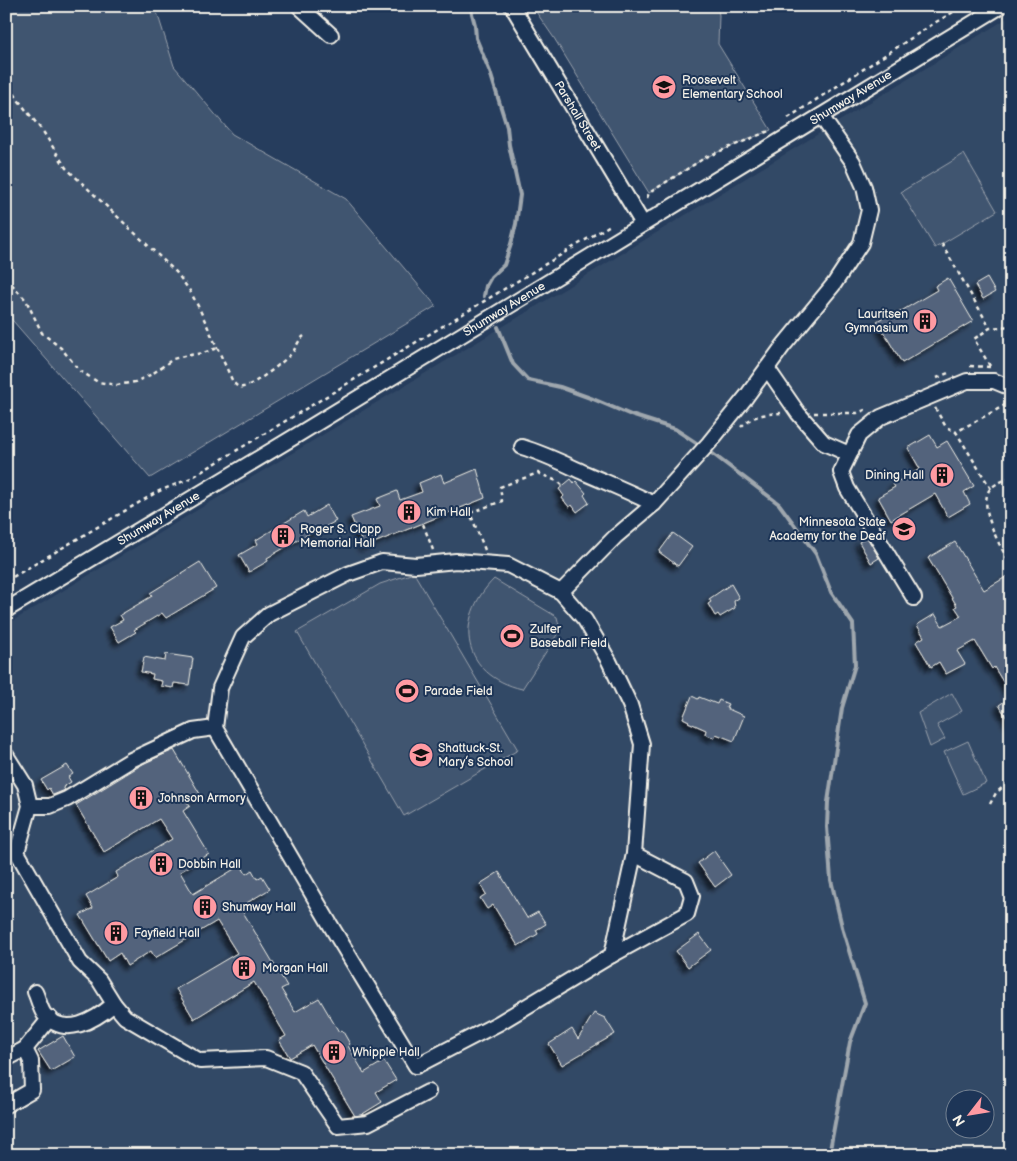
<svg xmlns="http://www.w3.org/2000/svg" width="1017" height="1161" font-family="'Balsamiq Sans',sans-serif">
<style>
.built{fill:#334966;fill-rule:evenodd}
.green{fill:#40546f;stroke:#9aa2ac}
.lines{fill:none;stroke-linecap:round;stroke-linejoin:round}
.stream{stroke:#9fa7ae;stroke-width:4}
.building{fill:#52647b;stroke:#f4f1e8;filter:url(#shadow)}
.minor-casing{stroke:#f4f1e8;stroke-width:18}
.path{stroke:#f4f1e8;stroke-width:2.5;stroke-dasharray:4 4;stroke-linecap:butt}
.minor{stroke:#1d3557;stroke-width:14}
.labels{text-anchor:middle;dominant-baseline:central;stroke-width:4;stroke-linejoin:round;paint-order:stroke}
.poi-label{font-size:12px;fill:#f4f1e8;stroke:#1d3557;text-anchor:start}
.street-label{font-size:12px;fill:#f4f1e8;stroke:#1d3557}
</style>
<defs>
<filter id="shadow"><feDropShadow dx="-4.5" dy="4.5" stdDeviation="2.5" flood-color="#0009"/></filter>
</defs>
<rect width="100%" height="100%" fill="#263d5d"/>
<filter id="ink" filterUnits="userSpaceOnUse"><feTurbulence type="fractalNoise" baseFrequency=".02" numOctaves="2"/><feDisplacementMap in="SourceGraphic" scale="10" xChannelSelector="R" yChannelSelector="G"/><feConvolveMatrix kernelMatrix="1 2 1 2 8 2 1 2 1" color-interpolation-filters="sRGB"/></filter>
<g filter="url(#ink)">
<path class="built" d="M1011,16V1155H6V625L499,329ZM954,1098H984V1128H954Z"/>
<g class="green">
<polygon points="6,6 155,6 174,66 232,134 346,199 436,306 150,478 6,313"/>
<polygon points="532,6 717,6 719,15 718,44 771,130 706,157 649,193 554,38"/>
<polygon points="964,154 997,211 935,248 901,192"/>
<polygon points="414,573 518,750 404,816 297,632 380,584"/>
<path d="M494,579L557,617L560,630L522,689C462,675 453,620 494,579Z"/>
<polygon points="952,693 962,711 937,725 945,739 930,747 918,713"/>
<polygon points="968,741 986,783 963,794 944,752"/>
</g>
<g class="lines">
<g class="stream">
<polyline points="470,6 475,25 476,38 490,72 507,127 509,145 520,195 516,224 511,244 504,265 491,277 486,286 484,296"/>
<polyline points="498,327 513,364 528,380 560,387 593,399 631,415 675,429 713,454 779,504 816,554 831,592 853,624 855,665 842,708 828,802 827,827 831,880 843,931 865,1003 850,1042 829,1155"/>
</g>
</g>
<g class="building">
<polygon points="948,278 973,321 902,363 877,321 889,314 891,317 937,290 935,286"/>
<polygon points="987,278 995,292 983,299 975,285"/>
<polygon points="930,435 937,447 947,441 974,486 964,492 970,504 948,517 935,494 891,520 878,497 895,487 893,484 920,469 908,448"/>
<polygon points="477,469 485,498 364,547 351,517 380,506 377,499 397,491 400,500 422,492 419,483 441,474 444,483"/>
<polygon points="571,479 574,483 576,481 586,493 584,495 589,503 577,512 572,505 569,507 562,498 564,496 559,489"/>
<polygon points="327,505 336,521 316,532 315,530 267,558 268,561 249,572 239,555 258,544 256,540 304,511 307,517"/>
<polygon points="673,533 692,547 678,566 659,552"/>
<polygon points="867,537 879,558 871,563 859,542"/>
<polygon points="955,542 984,590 1011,574 1011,606 1007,608 1011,615 1011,658 1004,662 1011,673 1011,695 994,667 992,669 975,641 957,651 965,664 946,674 939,662 931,667 916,642 924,637 917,625 935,614 942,626 961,616 955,607 957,606 928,558"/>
<polygon points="200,562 216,588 166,618 162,613 134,630 136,632 119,642 110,627 123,620 120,615 152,596 150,593"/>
<polygon points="731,584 739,598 734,601 735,608 720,617 718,614 715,616 708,604 711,602 709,599"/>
<polygon points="166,654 193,658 189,685 174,683 173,688 161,686 162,681 152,679 153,674 141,672 144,657 165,661"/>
<polygon points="692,696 698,699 699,697 717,704 719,700 728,704 726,708 744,716 734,741 716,734 714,738 705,734 706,730 688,722 689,721 683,718"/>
<polygon points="1011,697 1011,725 999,705"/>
<polygon points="174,750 200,794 187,802 190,806 183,811 209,854 180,872 193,894 241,865 246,874 252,870 257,879 262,876 270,889 240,907 287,986 281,989 295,1012 319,998 339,1032 342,1030 350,1044 348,1046 364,1073 384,1061 396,1080 376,1092 382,1102 361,1115 355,1116 312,1045 290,1058 279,1040 286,1036 254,982 194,1019 176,989 237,953 217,921 155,958 151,951 127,966 120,953 108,961 80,915 93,908 86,896 118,877 116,872 172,839 159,819 104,852 76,805 146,762"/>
<polygon points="67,765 73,774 68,777 71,782 63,787 65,790 53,795 49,788 47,790 41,780"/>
<polygon points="714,851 731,875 715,887 698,863"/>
<polygon points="499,872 527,918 538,912 546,924 536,930 538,934 518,946 493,905 487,909 480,898 486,894 480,884"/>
<polygon points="699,934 711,950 688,967 676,951"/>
<polygon points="594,1013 605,1018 615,1034 562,1065 549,1044 572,1029 578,1039"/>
<polygon points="63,1036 75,1057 51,1071 38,1051"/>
</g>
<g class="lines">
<defs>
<g id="minor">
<polyline points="299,6 331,35"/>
<path id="s1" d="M512,6L643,224"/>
<polyline points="767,368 798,413 824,443 849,454"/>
<path d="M522,447C545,454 565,464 587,474C610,484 632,493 654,504"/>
<polygon points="456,561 508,565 561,592 585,620 609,661 630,705 642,744 634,854 612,955 499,1023 416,1066 334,931 215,728 220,688 243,637 269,614 348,574 382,562 416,565"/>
<polyline points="561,592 615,537 654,504 709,443 746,397 783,346 834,284 861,243 869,210 864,187 853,162 821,116"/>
<polyline points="914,598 847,488 841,472 859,435 881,417 967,381 994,381 1011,388"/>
<path id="s2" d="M6,610L299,434L1001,6"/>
<polyline points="6,755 25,785 30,806 17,852 80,962 99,980 114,1004 125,1017 200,1061 266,1058 301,1072 338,1126 368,1123 428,1092"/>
<polyline points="30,806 50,806 67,799 131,760 193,731 215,728"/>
<polyline points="612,955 687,914 692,896 686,881 634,854"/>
<path d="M35,992C38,998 40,1008 44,1014C65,1039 95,1020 114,1004"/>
<polyline points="6,1059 25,1049 50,1018"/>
<polyline points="6,1105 32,1090 31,1061 25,1049"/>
</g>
</defs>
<use href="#minor" class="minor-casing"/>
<g class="path">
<path d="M6,80L19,101L44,133L66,168L176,272L190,291L199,308L233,382C236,385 238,388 243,387C254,385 281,364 290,355C296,350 297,341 304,336"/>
<polyline points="788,118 936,22 964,6"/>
<polyline points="647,198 649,193 706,157 769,131"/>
<polyline points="942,244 990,328"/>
<polyline points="6,278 26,300 42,333 61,348 80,371 98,382 117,385 135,382 152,374 173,359 184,356 203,353 217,348"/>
<polyline points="970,366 991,367"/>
<polyline points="990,366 974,339 990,328 1011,326"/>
<polyline points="937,378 948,373"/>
<polyline points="935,408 946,427 956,432"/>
<polyline points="814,413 857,413 868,409"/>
<path d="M741,427C752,415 765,414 781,413"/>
<path d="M1011,477C1005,480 994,484 990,489C977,505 1001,550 1011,564"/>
<polyline points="991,489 956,432 1007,404"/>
<polyline points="423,524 433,550"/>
<polyline points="485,550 470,513 502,501 500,487 538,473 559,482 563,486"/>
<polyline points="6,581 157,492 191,478 612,224"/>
<polyline points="990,804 996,793 1011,780"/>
</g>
<use href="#minor" class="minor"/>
</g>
</g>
<defs>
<symbol id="school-disc" viewBox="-11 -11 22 22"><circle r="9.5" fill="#ff9aa2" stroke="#1d3557"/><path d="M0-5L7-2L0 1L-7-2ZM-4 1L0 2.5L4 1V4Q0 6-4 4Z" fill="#111"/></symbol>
<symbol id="building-disc" viewBox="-11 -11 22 22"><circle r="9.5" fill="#ff9aa2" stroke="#1d3557"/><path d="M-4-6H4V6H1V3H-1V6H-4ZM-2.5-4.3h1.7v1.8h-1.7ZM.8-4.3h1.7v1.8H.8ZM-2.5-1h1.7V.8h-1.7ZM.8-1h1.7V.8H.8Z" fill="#111"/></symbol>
<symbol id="stadium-disc" viewBox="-11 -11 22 22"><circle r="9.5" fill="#ff9aa2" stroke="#1d3557"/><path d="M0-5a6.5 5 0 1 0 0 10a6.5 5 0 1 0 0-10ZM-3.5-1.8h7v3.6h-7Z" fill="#111"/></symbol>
</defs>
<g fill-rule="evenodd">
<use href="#school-disc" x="650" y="73" width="28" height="28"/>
<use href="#building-disc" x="911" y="307" width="28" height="28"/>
<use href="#building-disc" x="928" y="461" width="28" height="28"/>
<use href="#building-disc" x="395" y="498" width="28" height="28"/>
<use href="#school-disc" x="890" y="515" width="28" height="28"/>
<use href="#building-disc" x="269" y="522" width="28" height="28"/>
<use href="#stadium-disc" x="498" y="622" width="28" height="28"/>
<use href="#stadium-disc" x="393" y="677" width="28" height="28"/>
<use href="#school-disc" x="407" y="741" width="28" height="28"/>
<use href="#building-disc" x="127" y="784" width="28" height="28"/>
<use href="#building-disc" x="147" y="850" width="28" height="28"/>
<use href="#building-disc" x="191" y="893" width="28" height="28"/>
<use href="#building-disc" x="102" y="919" width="28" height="28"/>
<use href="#building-disc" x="230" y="954" width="28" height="28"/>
<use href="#building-disc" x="320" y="1038" width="28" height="28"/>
</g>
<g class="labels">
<g class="poi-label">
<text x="682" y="80">Roosevelt<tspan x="682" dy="14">Elementary School</tspan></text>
<text x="908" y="314" text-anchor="end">Lauritsen<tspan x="908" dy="14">Gymnasium</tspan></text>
<text x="924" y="475" text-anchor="end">Dining Hall</text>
<text x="426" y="512">Kim Hall</text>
<text x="886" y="522" text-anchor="end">Minnesota State<tspan x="886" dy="14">Academy for the Deaf</tspan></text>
<text x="300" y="529">Roger S. Clapp<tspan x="300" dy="14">Memorial Hall</tspan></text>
<text x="530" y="629">Zulfer<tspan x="530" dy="14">Baseball Field</tspan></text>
<text x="424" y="691">Parade Field</text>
<text x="438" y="748">Shattuck-St.<tspan x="438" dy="14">Mary’s School</tspan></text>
<text x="158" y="798">Johnson Armory</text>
<text x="178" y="864">Dobbin Hall</text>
<text x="222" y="907">Shumway Hall</text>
<text x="134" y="933">Fayfield Hall</text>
<text x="262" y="968">Morgan Hall</text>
<text x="352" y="1052">Whipple Hall</text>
</g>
<g class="street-label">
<text stroke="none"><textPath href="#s2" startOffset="988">Shumway Avenue</textPath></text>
<text stroke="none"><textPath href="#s1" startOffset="128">Parshall Street</textPath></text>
<text stroke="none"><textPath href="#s2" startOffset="582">Shumway Avenue</textPath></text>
<text stroke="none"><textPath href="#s2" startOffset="178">Shumway Avenue</textPath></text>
</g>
</g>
<rect width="1017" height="1161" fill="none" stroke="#1d3557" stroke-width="25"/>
<rect x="12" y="12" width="992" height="1136" fill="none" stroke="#f4f1e8" stroke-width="2" filter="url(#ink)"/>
<g transform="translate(970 1114) rotate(239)"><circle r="24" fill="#1d3557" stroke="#738091"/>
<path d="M0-4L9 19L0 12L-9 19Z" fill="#ff9aa2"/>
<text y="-8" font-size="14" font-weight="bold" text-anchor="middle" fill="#f4f1e8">N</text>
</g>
</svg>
